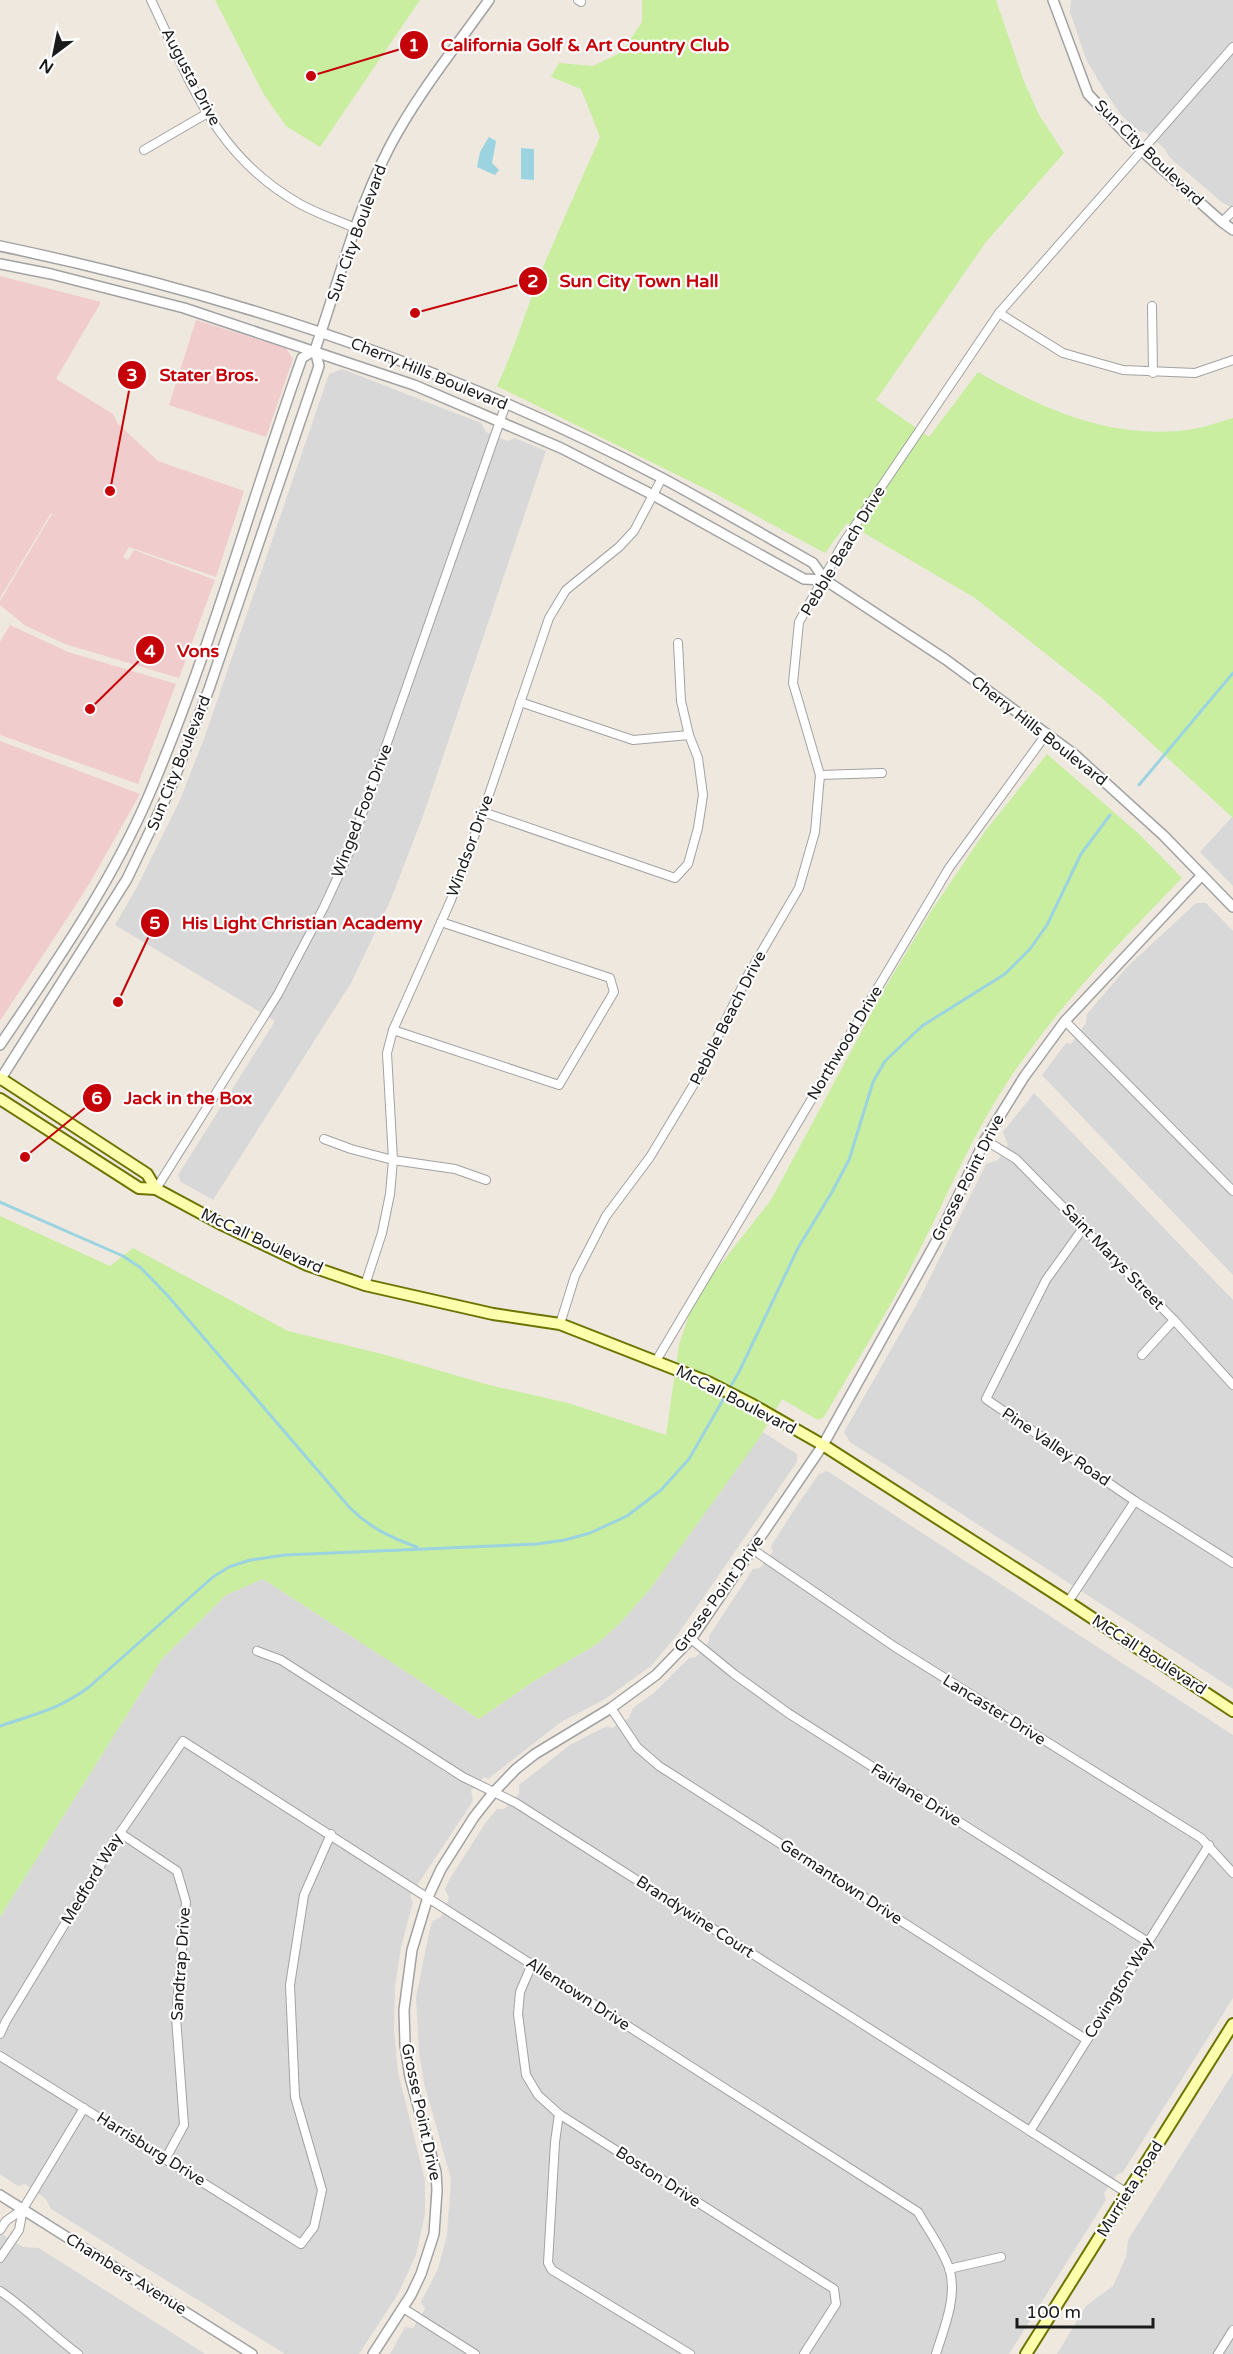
<svg xmlns="http://www.w3.org/2000/svg" width="1233" height="2354" font-family="'Varela Round',sans-serif">
<style>
.residential{fill:#d9d8d8}
.commercial{fill:#f1cccc}
.grass{fill:#c9ee9f}
.water{fill:#9bd3e0}
.lines{fill:none;stroke-linecap:round;stroke-linejoin:round}
.stream{stroke:#9bd3e0;stroke-width:3}
.minor-casing{stroke:#a2a2a2;stroke-width:10}
.tertiary-casing{stroke:#a2a2a2;stroke-width:12}
.secondary-casing{stroke:#6c7400;stroke-width:14}
.minor{stroke:#fff;stroke-width:8}
.tertiary{stroke:#fff;stroke-width:9}
.secondary{stroke:#feffac;stroke-width:10}
.labels{text-anchor:middle;dominant-baseline:central;stroke-width:4.5;stroke-linejoin:round;paint-order:stroke}
.street-label{font-size:16px;fill:#1b1b1b;stroke:#fff}
.leader{fill:none;stroke:#c60008;stroke-width:2}
.callout-dot{fill:#c60008;stroke:#fff;stroke-width:2}
.mark-label{font-size:18px;text-anchor:middle;font-weight:bold;fill:#fff}
.callout-label{font-size:18px;text-anchor:middle;font-weight:bold;fill:#c60008;stroke:#fff;stroke-width:4.5;stroke-linejoin:round;paint-order:stroke}
</style>
<rect width="100%" height="100%" fill="#eee8df"/>
<g class="residential">
<polygon points="1071,0 1233,0 1233,208 1223,203 1170,158 1164,148 1145,132 1139,131 1122,116 1104,90 1086,59 1070,12"/>
<polygon points="342,369 481,423 486,432 507,441 515,438 546,451 423,816 391,899 351,983 213,1200 181,1182 178,1175 275,1021 115,925 137,887 180,800 205,736 329,374"/>
<polygon points="1232,817 1233,818 1233,886 1200,852"/>
<polygon points="1196,903 1206,903 1233,931 1233,1275 1042,1075 1066,1043 1071,1044 1086,1023 1087,1014 1128,966"/>
<polygon points="1034,1093 1233,1300 1233,1689 850,1442 844,1432 917,1304 986,1164 998,1160 1008,1145 1003,1132"/>
<polygon points="763,1432 797,1454 797,1462 678,1634 651,1666 605,1699 561,1722 488,1779 484,1777 471,1790 473,1801 410,1896 413,1902 401,1947 395,1987 394,2030 398,2072 425,2180 425,2214 416,2255 398,2294 359,2354 285,2354 51,2209 46,2199 25,2184 18,2186 0,2174 0,1917 162,1659 203,1616 226,1595 263,1579 479,1719 534,1681 597,1644 622,1621 650,1589"/>
<polygon points="827,1471 1233,1735 1233,1998 1123,2172 1117,2175 1104,2193 1106,2200 1009,2354 390,2354 405,2327 413,2328 425,2309 421,2302 438,2269 447,2235 451,2179 424,2083 419,2052 416,1998 429,1933 432,1921 441,1917 449,1898 445,1889 449,1880 486,1822 497,1809 504,1809 519,1794 519,1785 570,1745 595,1732 607,1726 612,1728 629,1718 633,1708 655,1692 689,1658 696,1657 709,1641 709,1636 753,1569 760,1568 773,1551 771,1546 798,1504 819,1474"/>
<polygon points="1233,2073 1233,2354 1057,2354 1086,2306 1113,2286 1126,2257 1128,2240"/>
<polygon points="0,2233 23,2247 39,2248 205,2354 0,2354"/>
</g>
<g class="commercial">
<polygon points="0,276 101,302 56,379 113,414 118,424 158,461 244,491 216,577 129,547 123,557 128,560 134,550 215,580 179,678 65,644 26,626 0,605 0,601 52,514 65,521 51,513 0,598"/>
<polygon points="196,320 286,348 293,359 266,437 169,405"/>
<polygon points="10,625 68,652 176,684 138,784 0,735 0,642"/>
<polygon points="0,741 140,794 88,886 0,1021"/>
</g>
<g class="grass">
<polygon points="215,0 420,0 320,147 286,126 263,93"/>
<path d="M642,0H996L1023,79L1039,115L1064,153L986,242L876,400L929,437L978,372C1045,410 1108,439 1188,430C1203,428 1219,422 1233,418V818L1102,698L975,598L847,523L825,553L716,494L497,386C513,352 524,317 537,282C557,233 579,185 600,137L581,89L551,77L559,63L593,66L622,52L642,22Z"/>
<path d="M1047,754L1139,834L1182,878C1118,944 1062,1002 1010,1078C975,1130 951,1187 923,1243C894,1303 857,1360 824,1417L818,1420L782,1399L758,1440L650,1589L622,1621L597,1644L534,1681L479,1719L263,1579L226,1595L162,1659L0,1917V1216L110,1266L133,1248L288,1331L386,1355L489,1385L568,1403L666,1435L679,1345L695,1297L771,1200L885,988L930,913L986,830Z"/>
</g>
<g class="water">
<polygon points="489,137 496,141 492,163 499,170 495,175 477,167 480,152"/>
<polygon points="521,148 534,149 534,180 521,179"/>
</g>
<g class="lines">
<g class="stream">
<polyline points="1139,785 1233,673"/>
<path d="M0,1202L123,1256L141,1268L168,1296L350,1508C370,1528 392,1538 417,1547"/>
<path d="M0,1726C35,1714 58,1710 89,1687L213,1577L229,1567L250,1560L285,1555L537,1544L565,1540L590,1533L627,1516L661,1490L689,1459L739,1372L798,1248L832,1192L849,1160L873,1082L885,1061L922,1026L1005,974L1030,949L1047,925L1081,854L1110,815"/>
</g>
<defs>
<g id="minor">
<path d="M151,0C191,83 215,156 300,204C318,214 337,220 355,228"/>
<polyline points="578,0 581,2"/>
<polyline points="144,150 206,114"/>
<polyline points="1222,222 1233,211"/>
<polyline points="1152,306 1153,373"/>
<polyline points="999,313 1063,353 1123,370 1195,373 1233,360"/>
<polyline points="520,702 633,740 689,735"/>
<polyline points="820,775 882,773"/>
<polyline points="483,812 675,878 688,864 698,828 703,795 698,758 689,735 681,701 678,643"/>
<polyline points="1065,1021 1233,1191"/>
<polyline points="393,1030 559,1085 614,992 610,978 441,922"/>
<polyline points="324,1139 351,1149 393,1160 455,1169 486,1180"/>
<polyline points="985,1140 1016,1159 1174,1320 1233,1385"/>
<polyline points="156,1189 278,994 324,907 347,857 506,404"/>
<polyline points="1084,1227 1046,1280 986,1399 1135,1501 1233,1563"/>
<polyline points="365,1285 382,1233 390,1194 393,1160 387,1053 393,1030 451,900 483,812 549,618 566,590 619,547 634,531 662,478"/>
<polyline points="560,1324 575,1276 606,1216 650,1157 697,1079 748,975 799,888 815,832 820,775 793,683 799,622 844,542 999,313 1233,47"/>
<polyline points="1142,1355 1174,1320"/>
<polyline points="656,1361 949,868 1047,733"/>
<polyline points="752,1549 895,1647 1201,1838 1233,1873"/>
<polyline points="1068,1602 1135,1501"/>
<polyline points="691,1639 734,1674 788,1713 1148,1942"/>
<polyline points="257,1651 281,1660 463,1777 516,1803 1127,2193"/>
<polyline points="611,1708 637,1747 659,1766 1087,2040"/>
<polyline points="120,1833 177,1871 186,1902 176,2017 184,2125 166,2158"/>
<polyline points="532,1964 520,1992 518,2014 526,2075 538,2095 559,2114 834,2289 836,2304 804,2354"/>
<path d="M0,2034L6,2021L120,1833L183,1741L918,2212C928,2230 944,2251 950,2271C957,2298 944,2328 936,2354"/>
<polyline points="0,2056 301,2244 314,2227 322,2190 295,2097 290,1985 304,1895 331,1834"/>
<polyline points="559,2114 555,2142 548,2263 552,2270 690,2354"/>
<polyline points="1030,2131 1209,1845"/>
<polyline points="0,2230 6,2221 23,2209"/>
<polyline points="0,2258 19,2230 23,2209 84,2108"/>
<polyline points="949,2269 1001,2257"/>
<path d="M0,2291C28,2310 51,2334 78,2354"/>
<polyline points="403,2308 475,2354"/>
<polyline points="1218,2354 1233,2330"/>
</g>
<g id="tertiary">
<polyline points="1053,0 1088,94 1142,151 1222,222 1233,230"/>
<path d="M0,246C230,294 456,369 664,479C714,506 764,535 813,563L825,580L945,659L1074,754L1164,836L1233,907"/>
<polyline points="0,264 51,274 184,308 414,385 561,448 653,495 804,579 825,580"/>
<path d="M0,1045C54,965 111,884 149,795C210,653 250,503 302,358L315,350"/>
<path d="M0,1080L127,879L171,787L209,689L319,366L315,350C338,283 356,212 389,148C416,96 455,48 489,0"/>
<polyline points="0,2195 252,2354"/>
<polyline points="373,2354 411,2295 421,2274 434,2234 437,2190 436,2172 410,2077 405,2045 404,2010 412,1950 428,1897 441,1869 474,1817 493,1793 516,1769 535,1754 611,1708 656,1675 691,1639 823,1445 937,1240 985,1140 1024,1077 1065,1021 1202,875"/>
</g>
<g id="secondary">
<polyline points="0,1078 147,1174 156,1189"/>
<polyline points="0,1099 139,1188 156,1189 223,1225 307,1265 365,1285 493,1314 560,1324 708,1382 753,1405 823,1445 1068,1602 1233,1711"/>
<polyline points="1026,2354 1233,2024"/>
</g>
</defs>
<use href="#minor" class="minor-casing"/>
<use href="#tertiary" class="tertiary-casing"/>
<use href="#secondary" class="secondary-casing"/>
<use href="#minor" class="minor"/>
<use href="#tertiary" class="tertiary"/>
<use href="#secondary" class="secondary"/>
</g>
<g class="labels">
<g class="street-label">
<text transform="translate(191 77) rotate(62)">Augusta Drive</text>
<text transform="translate(1149 153) rotate(44)">Sun City Boulevard</text>
<text transform="translate(357 233) rotate(-70)">Sun City Boulevard</text>
<text transform="translate(429 374) rotate(22)">Cherry Hills Boulevard</text>
<text transform="translate(843 551) rotate(-59)">Pebble Beach Drive</text>
<text transform="translate(1039 731) rotate(38)">Cherry Hills Boulevard</text>
<text transform="translate(179 763) rotate(-68)">Sun City Boulevard</text>
<text transform="translate(362 811) rotate(-69)">Winged Foot Drive</text>
<text transform="translate(470 846) rotate(-70)">Windsor Drive</text>
<text transform="translate(728 1018) rotate(-63)">Pebble Beach Drive</text>
<text transform="translate(845 1043) rotate(-59)">Northwood Drive</text>
<text transform="translate(968 1178) rotate(-63)">Grosse Point Drive</text>
<text transform="translate(262 1241) rotate(25)">McCall Boulevard</text>
<text transform="translate(1113 1257) rotate(46)">Saint Marys Street</text>
<text transform="translate(736 1400) rotate(27)">McCall Boulevard</text>
<text transform="translate(1056 1447) rotate(34)">Pine Valley Road</text>
<text transform="translate(719 1594) rotate(-54)">Grosse Point Drive</text>
<text transform="translate(1149 1655) rotate(33)">McCall Boulevard</text>
<text transform="translate(994 1710) rotate(32)">Lancaster Drive</text>
<text transform="translate(916 1795) rotate(32)">Fairlane Drive</text>
<text transform="translate(92 1879) rotate(-59)">Medford Way</text>
<text transform="translate(841 1882) rotate(33)">Germantown Drive</text>
<text transform="translate(695 1917) rotate(33)">Brandywine Court</text>
<text transform="translate(181 1964) rotate(-86)">Sandtrap Drive</text>
<text transform="translate(1119 1988) rotate(-58)">Covington Way</text>
<text transform="translate(578 1994) rotate(33)">Allentown Drive</text>
<text transform="translate(421 2112) rotate(78)">Grosse Point Drive</text>
<text transform="translate(151 2149) rotate(32)">Harrisburg Drive</text>
<text transform="translate(658 2177) rotate(33)">Boston Drive</text>
<text transform="translate(1130 2189) rotate(-58)">Murrieta Road</text>
<text transform="translate(126 2274) rotate(32)">Chambers Avenue</text>
</g>
</g>
<path class="leader" d="M311 76L414 45M415 313L533 281M110 491L132 375M90 709L150 650M118 1002L155 923M25 1157L97 1098"/>
<g class="callout-dot">
<circle cx="311" cy="76" r="6"/>
<circle cx="415" cy="313" r="6"/>
<circle cx="110" cy="491" r="6"/>
<circle cx="90" cy="709" r="6"/>
<circle cx="118" cy="1002" r="6"/>
<circle cx="25" cy="1157" r="6"/>
<circle cx="414" cy="45" r="15"/>
<circle cx="533" cy="281" r="15"/>
<circle cx="132" cy="375" r="15"/>
<circle cx="150" cy="650" r="15"/>
<circle cx="155" cy="923" r="15"/>
<circle cx="97" cy="1098" r="15"/>
</g>
<g class="mark-label">
<text x="414" y="51">1</text>
<text x="533" y="287">2</text>
<text x="132" y="381">3</text>
<text x="150" y="657">4</text>
<text x="155" y="929">5</text>
<text x="97" y="1104">6</text>
</g>
<g class="callout-label">
<text x="585" y="51">California Golf &amp; Art Country Club</text>
<text x="639" y="287">Sun City Town Hall</text>
<text x="209" y="381">Stater Bros.</text>
<text x="198" y="657">Vons</text>
<text x="302" y="929">His Light Christian Academy</text>
<text x="188" y="1104">Jack in the Box</text>
</g>
<g transform="translate(54 54) rotate(212)" stroke="#ffffff" stroke-width="4.5" paint-order="stroke">
<path d="M0-4.5L10 22L0 15L-10 22Z" fill="#1b1b1b"/>
<text y="-9" font-size="16" font-weight="bold" text-anchor="middle" fill="#1b1b1b">N</text>
</g>
<path d="M1017 2318v9h136v-9" fill="none" stroke="#1b1b1b" stroke-width="3"/>
<text x="1026" y="2318" font-size="18" fill="#1b1b1b" stroke="#ffffff" stroke-width="4.5" paint-order="stroke">100 m</text>
</svg>
